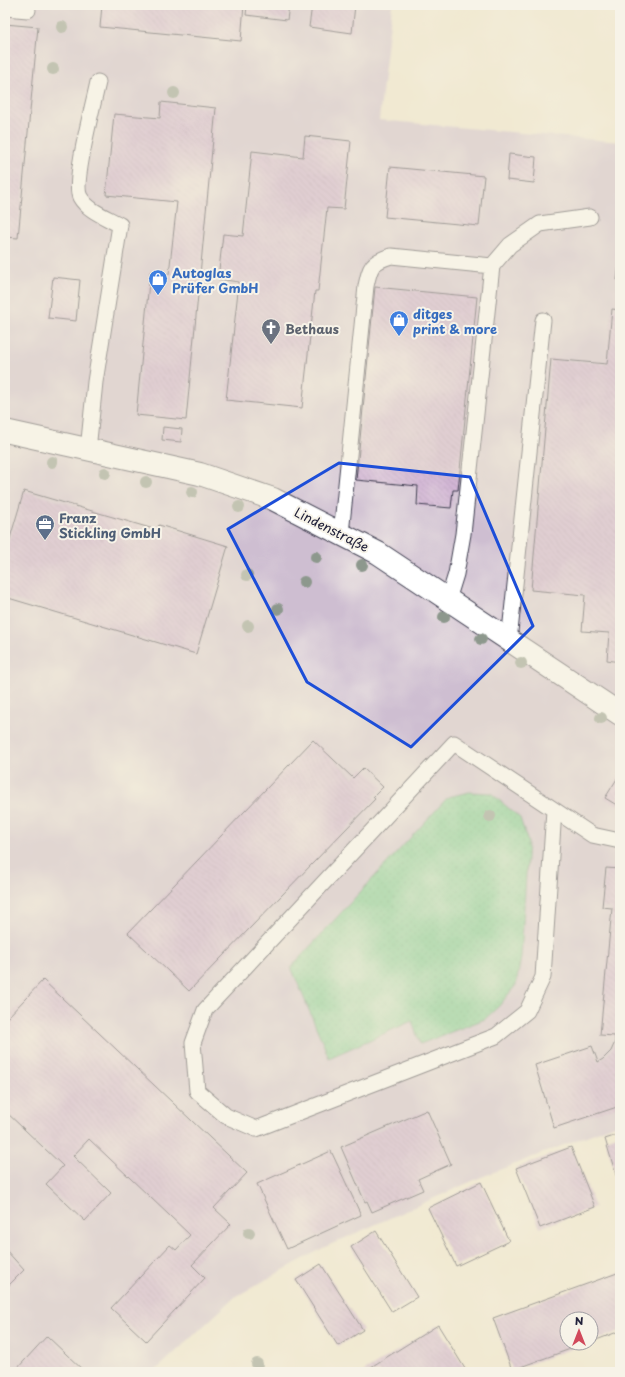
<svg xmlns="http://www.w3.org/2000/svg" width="625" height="1377" font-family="'Playpen Sans',sans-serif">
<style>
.industrial{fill:#cebed1}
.park{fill:url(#park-dots);stroke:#4c7766}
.building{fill:url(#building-back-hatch)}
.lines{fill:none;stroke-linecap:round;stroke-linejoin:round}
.service-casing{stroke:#414052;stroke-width:17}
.minor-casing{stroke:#414052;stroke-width:24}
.service{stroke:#fff;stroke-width:15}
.minor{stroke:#fff;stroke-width:22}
.tree{fill:#8d988d}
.marked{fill:none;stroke:#1d4ed8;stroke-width:3;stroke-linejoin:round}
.labels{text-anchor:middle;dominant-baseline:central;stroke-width:4;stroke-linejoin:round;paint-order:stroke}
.shop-label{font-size:13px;font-weight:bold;fill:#366cbe;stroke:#f7f3e8;text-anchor:start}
.worship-label{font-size:13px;font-weight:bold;fill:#5b616d;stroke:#f7f3e8;text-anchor:start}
.service-label{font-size:13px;font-weight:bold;fill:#4e5e75;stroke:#f7f3e8;text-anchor:start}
.street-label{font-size:13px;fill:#22223b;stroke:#f7f3e8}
</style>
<defs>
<pattern id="park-dots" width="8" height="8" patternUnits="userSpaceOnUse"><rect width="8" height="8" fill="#77cc90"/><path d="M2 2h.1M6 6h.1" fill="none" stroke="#67af7d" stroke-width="1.8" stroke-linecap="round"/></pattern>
<pattern id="building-back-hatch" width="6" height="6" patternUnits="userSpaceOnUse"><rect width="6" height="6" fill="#cdadd3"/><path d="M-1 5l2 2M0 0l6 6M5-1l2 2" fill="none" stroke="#a68cac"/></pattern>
</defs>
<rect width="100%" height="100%" fill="#f7f3e8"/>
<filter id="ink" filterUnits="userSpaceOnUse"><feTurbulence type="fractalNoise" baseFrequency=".025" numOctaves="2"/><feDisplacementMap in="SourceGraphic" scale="8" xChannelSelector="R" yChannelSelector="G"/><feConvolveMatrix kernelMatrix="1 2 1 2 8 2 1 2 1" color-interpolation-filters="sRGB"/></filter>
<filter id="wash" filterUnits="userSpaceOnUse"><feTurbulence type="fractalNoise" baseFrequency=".012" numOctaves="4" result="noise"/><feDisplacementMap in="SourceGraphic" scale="16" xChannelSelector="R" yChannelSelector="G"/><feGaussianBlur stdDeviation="0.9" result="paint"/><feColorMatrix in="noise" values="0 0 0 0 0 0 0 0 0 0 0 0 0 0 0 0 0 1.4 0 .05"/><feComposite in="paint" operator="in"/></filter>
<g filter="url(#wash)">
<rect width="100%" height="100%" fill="#f1e9d2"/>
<polygon class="industrial" points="5,5 392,5 379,120 620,142 620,1123 479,1178 323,1248 235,1297 154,1372 5,1372"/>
<polygon class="park" points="469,792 491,793 520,818 528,842 521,958 516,985 499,1006 485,1019 420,1044 412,1021 329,1058 291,967 448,797"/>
<g id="blocks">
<g class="building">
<polygon points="102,5 244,5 241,41 100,27"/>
<polygon points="247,5 289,5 287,20 246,15"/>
<polygon points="312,5 355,5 352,33 309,27"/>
<polygon points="5,24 38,27 18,238 5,237"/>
<polygon points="161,102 216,108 186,420 136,415 150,272 169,274 177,202 106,195 114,114 160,118"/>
<polygon points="305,136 351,141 344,209 327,208 318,291 315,291 302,408 226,400 239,282 218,279 223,234 243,236 252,151 303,157"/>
<polygon points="509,154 536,157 534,183 507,180"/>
<polygon points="390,167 484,176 479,226 385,217"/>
<polygon points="619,263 620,263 620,280 617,280"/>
<polygon points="53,277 80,280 76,321 48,318"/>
<polygon points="375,287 477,297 458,490 453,490 451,508 417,505 418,486 356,480"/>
<polygon points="612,309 620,310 620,662 607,660 609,633 582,631 585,595 531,590 551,359 607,364"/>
<polygon points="163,427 182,429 181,442 162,440"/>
<polygon points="24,491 157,530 159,525 228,546 196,654 5,597 5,555"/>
<polygon points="313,740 353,778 363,768 383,787 373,797 375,799 189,991 128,933"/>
<polygon points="620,774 620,807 605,798"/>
<polygon points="606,868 620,869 620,1106 554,1128 535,1065 592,1046 598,1062 603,1059 611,1051 615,1042 615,1036 600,1035 612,908 602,907"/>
<polygon points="43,980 247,1173 214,1208 231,1224 192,1265 205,1278 146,1341 111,1308 170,1245 176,1250 190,1235 89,1139 73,1156 111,1193 85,1221 46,1184 63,1166 5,1111 5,1015 7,1018"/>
<polygon points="427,1110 451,1164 418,1179 423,1190 372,1212 367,1201 365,1202 341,1147"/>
<polygon points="620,1134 620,1188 605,1139"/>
<polygon points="571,1147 595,1207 540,1228 516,1168"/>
<polygon points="331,1151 361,1215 287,1249 257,1184"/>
<polygon points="481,1182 509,1241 456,1266 428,1208"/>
<polygon points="376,1231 417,1297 392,1312 351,1247"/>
<polygon points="5,1249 24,1270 5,1289"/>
<polygon points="321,1264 363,1330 338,1346 296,1280"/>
<polygon points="620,1272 620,1331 591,1342 591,1319 567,1319 567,1343 587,1343 512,1370 493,1318"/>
<polygon points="438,1325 467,1372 363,1372"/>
<polygon points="47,1336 85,1372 14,1372"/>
</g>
</g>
</g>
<g filter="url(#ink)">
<use href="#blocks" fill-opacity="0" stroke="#414052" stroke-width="1"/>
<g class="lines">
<defs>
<g id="service">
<polyline points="5,8 28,10"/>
<polyline points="492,266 510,245 540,224 590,217"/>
<path d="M88,450L95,382L120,225C106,217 88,211 80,197C72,183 94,102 98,82"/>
<path d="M341,534L366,286C370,267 371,262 391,256L492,266L463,534L456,574L448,600"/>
<polyline points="509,641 543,320"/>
<polyline points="554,810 543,977 527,1011 496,1036 256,1129 226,1116 197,1091 193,1043 205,1010 454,743 592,835 620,841"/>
</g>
<polyline id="minor" points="5,431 200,474 273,499 378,553 620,714"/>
</defs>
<use href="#service" class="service-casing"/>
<use href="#minor" class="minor-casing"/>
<use href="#service" class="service"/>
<use href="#minor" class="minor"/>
</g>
<g class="tree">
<circle cx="62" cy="27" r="6"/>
<circle cx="53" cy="69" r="6"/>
<circle cx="174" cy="93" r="6"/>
<circle cx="52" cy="462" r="6"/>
<circle cx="105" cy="473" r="6"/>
<circle cx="146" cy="482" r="6"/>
<circle cx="192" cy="492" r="6"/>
<circle cx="239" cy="507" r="6"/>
<circle cx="316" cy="557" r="6"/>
<circle cx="362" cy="565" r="6"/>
<circle cx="247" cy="575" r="6"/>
<circle cx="304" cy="582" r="6"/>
<circle cx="278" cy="609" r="6"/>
<circle cx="444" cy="617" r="6"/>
<circle cx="248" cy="626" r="6"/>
<circle cx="481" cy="639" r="6"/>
<circle cx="521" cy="663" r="6"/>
<circle cx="601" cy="718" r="6"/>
<circle cx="490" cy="816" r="6"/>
<circle cx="249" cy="1233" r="6"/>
<circle cx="257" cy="1364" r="6"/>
</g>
</g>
<path d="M0 0H625V1377H0ZM339,463L470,477L533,626L411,747L307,682L228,529Z" fill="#f1e9d2" fill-opacity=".55" fill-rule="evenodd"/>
<path class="marked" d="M339,463L470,477L533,626L411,747L307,682L228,529Z"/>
<defs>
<symbol id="shop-pin" viewBox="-11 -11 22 30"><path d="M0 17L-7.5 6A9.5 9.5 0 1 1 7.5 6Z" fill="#3f7fe0" stroke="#f7f3e8"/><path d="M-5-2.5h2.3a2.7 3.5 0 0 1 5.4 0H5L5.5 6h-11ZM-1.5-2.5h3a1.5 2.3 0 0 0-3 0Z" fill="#fff"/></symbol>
<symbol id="church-pin" viewBox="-11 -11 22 30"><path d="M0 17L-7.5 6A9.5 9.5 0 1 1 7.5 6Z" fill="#6b7280" stroke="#f7f3e8"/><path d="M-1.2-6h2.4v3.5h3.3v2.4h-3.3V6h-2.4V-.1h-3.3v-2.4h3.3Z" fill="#fff"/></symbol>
<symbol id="office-pin" viewBox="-11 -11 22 30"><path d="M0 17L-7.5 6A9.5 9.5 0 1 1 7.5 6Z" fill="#5c6f8a" stroke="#f7f3e8"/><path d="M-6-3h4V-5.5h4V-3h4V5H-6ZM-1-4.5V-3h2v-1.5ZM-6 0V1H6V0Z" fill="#fff"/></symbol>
</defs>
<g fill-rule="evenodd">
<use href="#shop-pin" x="147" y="268" width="22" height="30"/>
<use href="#shop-pin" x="388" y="309" width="22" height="30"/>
<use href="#church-pin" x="260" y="317" width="22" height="30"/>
<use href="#office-pin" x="34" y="513" width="22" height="30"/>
</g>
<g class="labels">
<g class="shop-label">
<text x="172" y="272">Autoglas<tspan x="172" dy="15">Prüfer GmbH</tspan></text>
<text x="413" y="313">ditges<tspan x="413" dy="15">print &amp; more</tspan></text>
</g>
<g class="worship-label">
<text x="285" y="328">Bethaus</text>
</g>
<g class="service-label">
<text x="59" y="517">Franz<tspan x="59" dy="15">Stickling GmbH</tspan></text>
</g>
<g class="street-label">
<text transform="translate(332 529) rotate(27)">Lindenstraße</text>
</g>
</g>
<rect width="625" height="1377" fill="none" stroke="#f7f3e8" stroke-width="20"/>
<g transform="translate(579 1331)"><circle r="19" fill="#f7f3e8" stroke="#a29fa3"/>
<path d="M0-3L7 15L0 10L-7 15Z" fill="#d1495b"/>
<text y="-6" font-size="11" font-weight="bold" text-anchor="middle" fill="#22223b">N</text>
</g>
</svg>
